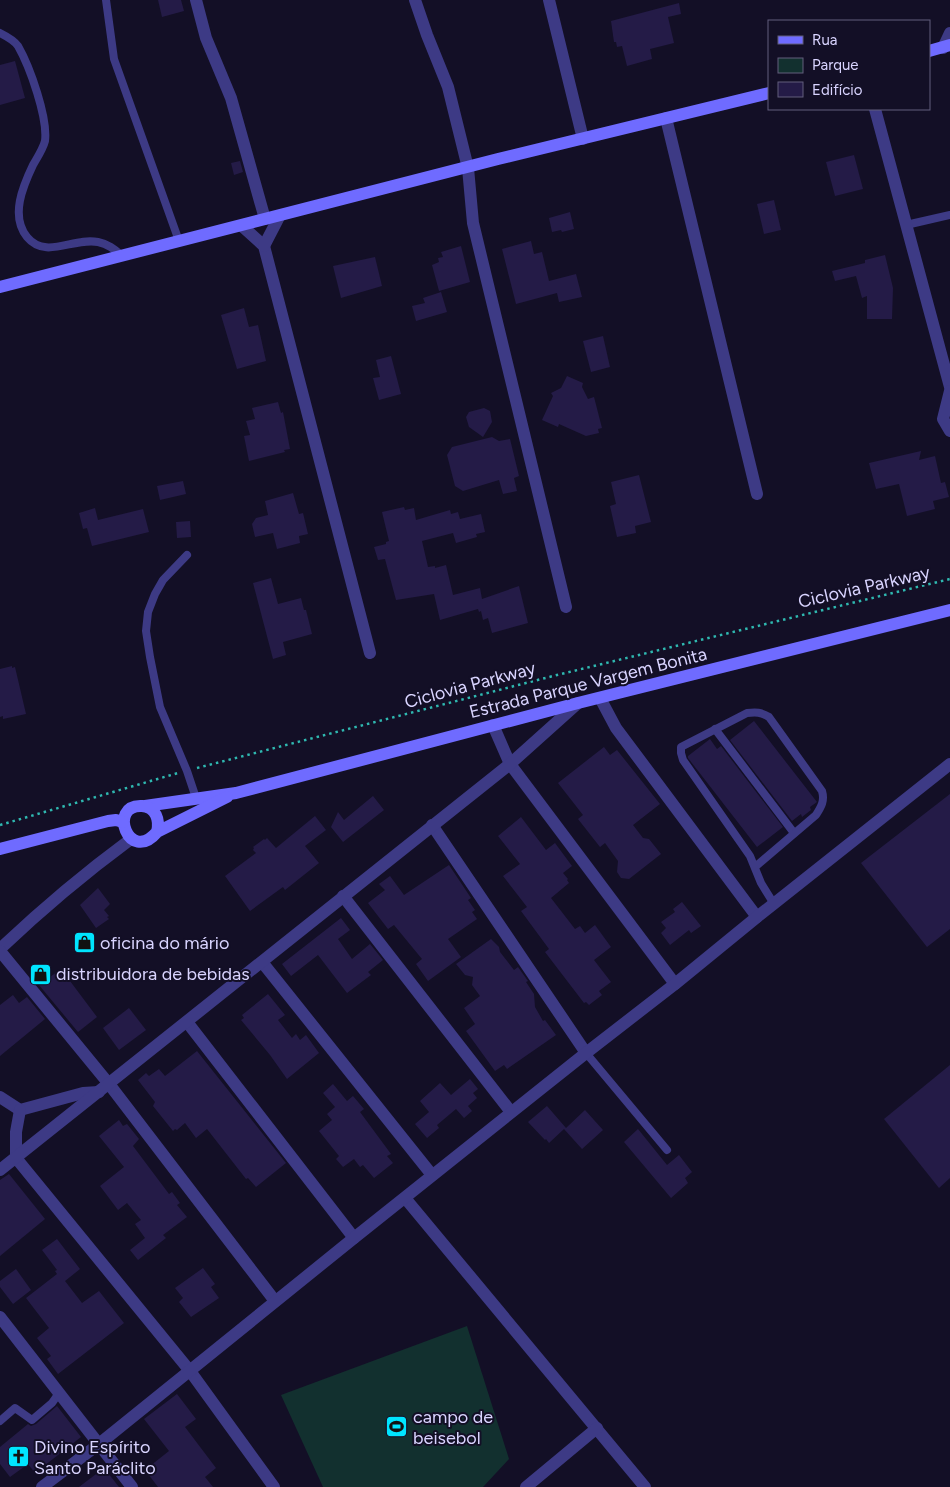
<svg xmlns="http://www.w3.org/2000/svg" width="950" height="1487" font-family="Figtree,sans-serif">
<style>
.green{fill:#12302f}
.building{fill:#241b47}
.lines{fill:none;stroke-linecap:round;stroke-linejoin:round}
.path{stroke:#2fb8b0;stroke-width:2.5;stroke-dasharray:2.5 4;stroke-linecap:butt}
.lane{stroke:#3d3a85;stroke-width:8}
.street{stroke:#3d3a85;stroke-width:12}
.secondary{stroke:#6f6bff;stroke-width:12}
.labels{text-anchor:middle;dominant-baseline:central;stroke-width:4;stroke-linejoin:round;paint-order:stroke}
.street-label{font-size:18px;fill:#d9d4ff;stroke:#130f26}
.poi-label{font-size:18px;fill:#d9d4ff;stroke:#130f26;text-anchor:start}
</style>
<rect width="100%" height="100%" fill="#130f26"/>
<polygon class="green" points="467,1326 509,1459 483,1487 323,1487 281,1395"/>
<g class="building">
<polygon points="158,0 181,0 184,11 162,17"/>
<polygon points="679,3 681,14 668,17 674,43 650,49 652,59 627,66 622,46 617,47 616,42 614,42 611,21"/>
<polygon points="15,61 25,98 0,105 0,65"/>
<polygon points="854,155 863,189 835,196 826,162"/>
<polygon points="240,161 243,172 234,175 231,163"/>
<polygon points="774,200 781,230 764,234 757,204"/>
<polygon points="570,212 574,229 562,232 561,230 552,232 549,218"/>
<polygon points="531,241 534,254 542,252 549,281 576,274 582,297 559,302 557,293 516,304 502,249"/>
<polygon points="461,246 470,282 439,291 432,265 439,262 438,258 443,257 441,252"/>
<polygon points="885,255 893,288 892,319 867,319 867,296 862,298 856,276 835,281 832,271 865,263 865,260"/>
<polygon points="375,257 382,286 341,298 333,266"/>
<polygon points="441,292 447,312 416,321 412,306 425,303 423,298"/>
<polygon points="244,308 249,327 258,325 266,361 237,369 221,315"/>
<polygon points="603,336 610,367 591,372 583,341"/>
<polygon points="391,356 401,394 379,400 373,378 380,377 376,360"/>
<polygon points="567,376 583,383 582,387 588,399 594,397 602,428 598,429 599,433 586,436 559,424 558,427 542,420 553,396 551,393 561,388"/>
<polygon points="278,402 281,413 283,412 290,449 284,450 285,452 249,461 244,436 250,435 246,421 255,419 252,408"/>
<polygon points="484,408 490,411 492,422 483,437 469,427 466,417 469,412"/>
<polygon points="492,437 499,441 510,439 519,476 514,478 517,491 503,494 499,480 463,491 455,486 447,455 452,447"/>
<polygon points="921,451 919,460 935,456 941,483 945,482 949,497 933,501 935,509 907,516 899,484 876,489 869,463"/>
<polygon points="639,475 651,522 635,526 636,533 617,537 610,506 616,504 611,482"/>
<polygon points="183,481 186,494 160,500 157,486"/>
<polygon points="293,493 299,514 303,513 308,534 299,536 300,543 277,549 273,533 255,537 252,524 256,518 268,515 265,501"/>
<polygon points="404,507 405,510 414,508 416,520 450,510 451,514 458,512 460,519 481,514 485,532 476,534 477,537 456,543 453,533 422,541 428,567 435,566 435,568 446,565 453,595 480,588 482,599 519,586 528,623 492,633 488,618 483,620 481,611 479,612 478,609 440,620 434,594 396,600 385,559 378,560 374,547 386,544 386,542 389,541 382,512"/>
<polygon points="95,508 98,520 143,509 149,532 92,546 87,528 83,529 79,513"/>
<polygon points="190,521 191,537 177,538 176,522"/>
<polygon points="271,578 278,604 301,598 304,610 306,610 312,634 283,642 286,655 273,659 253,583"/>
<polygon points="12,666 12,668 15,667 26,714 3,719 3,716 0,717 0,669"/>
<polygon points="754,721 817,802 810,807 811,810 802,817 801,814 792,821 730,740"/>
<polygon points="710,739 717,749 721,746 783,827 757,847 688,758 688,756"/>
<polygon points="604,747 610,755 617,750 660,804 633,825 643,838 649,839 661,854 629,879 621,878 617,872 618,861 605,843 600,847 578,819 583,815 558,783"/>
<polygon points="950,794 950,929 927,947 861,863"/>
<polygon points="373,796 384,810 343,842 331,827 338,812 344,820"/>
<polygon points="315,816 326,830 305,846 319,863 285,890 283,887 250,911 225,876 256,853 253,850 254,848 253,847 264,839 265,840 267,838 276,848"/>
<polygon points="521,817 546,850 555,843 572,866 563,873 568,879 567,880 569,883 551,898 575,929 580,926 585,933 595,925 611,947 594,960 611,982 599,991 602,995 589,1005 586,1002 584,1003 545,952 549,949 521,911 527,907 503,876 520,864 498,836"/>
<polygon points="449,865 471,898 468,900 475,910 472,912 477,919 448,939 461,957 428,981 416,964 422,959 394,925 388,929 368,903 385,890 379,884 390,876 404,895"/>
<polygon points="98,888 110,904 104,910 109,916 107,917 109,919 96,928 80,905"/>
<polygon points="682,902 701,926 691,933 689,930 670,945 661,933 666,928 661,922 675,912 673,909"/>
<polygon points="341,918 350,930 338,939 352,959 370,944 383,960 368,972 371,975 347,993 318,955 291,976 282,964"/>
<polygon points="491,939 499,947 500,952 514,970 518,967 528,981 526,982 534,994 535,1007 543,1021 545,1020 556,1035 507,1069 504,1065 495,1071 466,1031 475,1024 464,1008 480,996 472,985 473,977 465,975 456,964"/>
<polygon points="61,969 97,1017 78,1032 39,985"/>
<polygon points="268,994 285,1015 278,1020 292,1038 296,1034 300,1040 306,1035 319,1053 287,1079 270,1055 241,1020 244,1018 242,1015"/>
<polygon points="13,995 19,1003 27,997 45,1019 0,1056 0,1005"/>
<polygon points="129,1008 146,1030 119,1050 103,1028"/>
<polygon points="197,1051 286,1163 256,1187 248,1178 246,1179 207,1129 196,1138 185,1123 177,1130 175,1129 173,1131 153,1106 155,1102 138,1080 146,1073 149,1076 159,1069 165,1076"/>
<polygon points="950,1065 950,1178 939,1188 884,1119"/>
<polygon points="470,1079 478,1089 473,1093 477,1098 468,1106 472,1111 464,1118 456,1109 437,1125 439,1128 427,1138 415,1124 429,1112 420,1101 440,1083 451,1095"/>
<polygon points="333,1084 347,1101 353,1096 364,1109 360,1112 391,1154 387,1156 393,1163 374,1178 363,1165 360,1167 354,1159 343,1167 336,1159 339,1156 319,1131 332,1120 327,1114 335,1107 323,1093"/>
<polygon points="547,1106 566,1128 585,1110 603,1130 582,1149 564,1129 549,1143 546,1139 545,1140 528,1122"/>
<polygon points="119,1120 123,1126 127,1124 139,1139 133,1146 169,1194 172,1192 180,1203 177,1205 187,1217 163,1235 166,1238 138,1260 130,1250 145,1238 135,1224 141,1220 127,1203 118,1210 100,1186 124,1167 99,1136"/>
<polygon points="638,1129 667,1165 679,1155 692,1172 685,1178 688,1183 671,1198 624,1142"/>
<polygon points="9,1174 45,1219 0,1256 0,1180"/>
<polygon points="57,1239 80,1269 65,1281 82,1303 99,1291 124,1323 58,1374 47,1359 51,1356 37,1338 49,1328 26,1298 57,1274 55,1271 57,1270 42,1250"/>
<polygon points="203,1268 215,1284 211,1287 219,1298 191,1317 179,1302 183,1298 175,1288"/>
<polygon points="16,1269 31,1290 13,1304 0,1287 0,1281"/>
<polygon points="177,1394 196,1419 185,1427 216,1468 205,1477 213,1487 158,1487 145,1470 169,1451 144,1419"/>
<polygon points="57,1406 81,1437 35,1473 28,1464 10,1477 0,1464 0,1447 28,1424 31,1426 36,1424"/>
<polygon points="104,1468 119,1487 79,1487"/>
</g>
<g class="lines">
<g class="path">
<polyline points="197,768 557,675 950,579"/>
<polyline points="0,825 178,773"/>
</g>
<g class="lane">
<polyline points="106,0 114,59 179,241"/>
<path d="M0,33C6,36 14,40 18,46C30,67 48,118 45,141C43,149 37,158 33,165C23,186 10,216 27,237C46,260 73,237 98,242C108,244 114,249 121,255"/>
<polyline points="906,225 950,215"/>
<polyline points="187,555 163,580 155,594 148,612 146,631 150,657 160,707 187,771 196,798"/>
<polyline points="715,729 794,833"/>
<path d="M755,867L816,815C821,807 825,801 822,791L769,717C761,712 756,712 747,713L681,747V753L683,760L750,856L761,883L774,904"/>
<polyline points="586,1053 667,1150"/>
<polyline points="0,1421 15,1408 32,1420 52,1403 59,1393"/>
</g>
<g class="street">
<polyline points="196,0 206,38 231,98 265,219"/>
<polyline points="415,0 427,35 448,87 468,168 473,223 566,607"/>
<polyline points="549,0 583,139"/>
<polyline points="943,48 950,33"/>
<polyline points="875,109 950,387"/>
<polyline points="666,118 757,494"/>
<polyline points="242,226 264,246 370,653"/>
<polyline points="264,246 279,217"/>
<polyline points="950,391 943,419 950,431"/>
<polyline points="600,698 616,728 757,917"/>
<polyline points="493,725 510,764 675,984"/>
<polyline points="432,825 586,1053"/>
<polyline points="343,896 511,1112"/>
<path d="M0,949C42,909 85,873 131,839"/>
<polyline points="0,951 109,1084 275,1301"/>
<polyline points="262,962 432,1175"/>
<polyline points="187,1022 354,1238"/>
<polyline points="0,1097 20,1110 83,1093 99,1092"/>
<polyline points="20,1110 16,1132 16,1158 190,1371 274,1487"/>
<polyline points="0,1170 510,764 578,703"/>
<polyline points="405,1198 645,1487"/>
<polyline points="0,1317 132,1487"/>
<polyline points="42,1487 99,1444 354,1238 586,1053 675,984 757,917 950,764"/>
<polyline points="526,1487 597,1428"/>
</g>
<g class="secondary">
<polyline points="929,51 950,45"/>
<polyline points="0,287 498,159 769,93"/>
<polyline points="145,806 236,793 578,703 950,610"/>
<path d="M157,832C160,820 156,807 142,806C107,804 129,865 157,832L227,797"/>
<polyline points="0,849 108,821 116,820 123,822"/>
</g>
</g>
<defs>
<symbol id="shop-square" viewBox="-11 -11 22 22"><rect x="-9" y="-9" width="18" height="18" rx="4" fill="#00e5ff" stroke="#130f26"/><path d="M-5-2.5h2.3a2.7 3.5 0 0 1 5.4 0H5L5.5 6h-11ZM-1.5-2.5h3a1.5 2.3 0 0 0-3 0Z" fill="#111"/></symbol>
<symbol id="stadium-square" viewBox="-11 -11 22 22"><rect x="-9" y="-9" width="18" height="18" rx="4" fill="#00e5ff" stroke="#130f26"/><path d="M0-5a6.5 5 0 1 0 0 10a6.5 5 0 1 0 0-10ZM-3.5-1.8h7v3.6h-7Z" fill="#111"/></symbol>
<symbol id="church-square" viewBox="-11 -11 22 22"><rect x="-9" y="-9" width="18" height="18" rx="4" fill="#00e5ff" stroke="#130f26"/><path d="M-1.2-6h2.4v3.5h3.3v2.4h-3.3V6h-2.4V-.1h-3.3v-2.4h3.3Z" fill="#111"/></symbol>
</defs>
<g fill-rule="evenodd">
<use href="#shop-square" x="72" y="930" width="25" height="25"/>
<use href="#shop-square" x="28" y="962" width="25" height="25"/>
<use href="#stadium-square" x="384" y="1414" width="25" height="25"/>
<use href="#church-square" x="6" y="1444" width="25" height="25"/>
</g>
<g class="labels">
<g class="street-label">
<text transform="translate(864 587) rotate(-13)">Ciclovia Parkway</text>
<text transform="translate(588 683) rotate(-14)">Estrada Parque Vargem Bonita</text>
<text transform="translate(470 685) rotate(-15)">Ciclovia Parkway</text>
</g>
<g class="poi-label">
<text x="100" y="943">oficina do mário</text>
<text x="56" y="974">distribuidora de bebidas</text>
<text x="413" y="1417">campo de<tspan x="413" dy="21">beisebol</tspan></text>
<text x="34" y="1447">Divino Espírito<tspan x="34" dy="21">Santo Paráclito</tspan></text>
</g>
</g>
<rect x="768" y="20" width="162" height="90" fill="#130f26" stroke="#625e7d"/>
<rect x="778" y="36" width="25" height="8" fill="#6f6bff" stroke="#625e7d"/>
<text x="812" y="45" font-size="15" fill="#d9d4ff">Rua</text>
<rect x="778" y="58" width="25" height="15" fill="#12302f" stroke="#625e7d"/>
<text x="812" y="70" font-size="15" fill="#d9d4ff">Parque</text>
<rect x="778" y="82" width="25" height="15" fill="#241b47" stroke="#625e7d"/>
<text x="812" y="95" font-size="15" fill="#d9d4ff">Edifício</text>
</svg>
